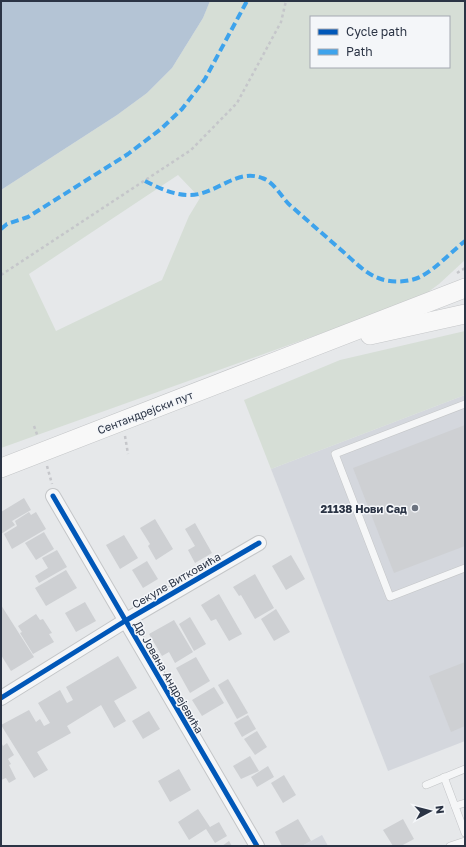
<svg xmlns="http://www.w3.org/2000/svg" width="466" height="847" font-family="'Golos Text',sans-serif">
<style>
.built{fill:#d4d7dd}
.green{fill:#d6ded6;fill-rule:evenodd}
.water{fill:#b4c4d5}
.building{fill:#ced0d3}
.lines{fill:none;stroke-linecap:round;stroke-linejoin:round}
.lane-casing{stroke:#c4c6c8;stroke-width:8}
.street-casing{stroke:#c4c6c8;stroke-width:16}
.secondary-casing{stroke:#c4c6c8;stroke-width:20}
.path{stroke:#c5c6ca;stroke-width:2.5;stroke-dasharray:3 3;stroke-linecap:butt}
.lane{stroke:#f5f6f7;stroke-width:7}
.street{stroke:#f5f6f7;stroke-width:14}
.secondary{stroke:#f8f8f8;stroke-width:19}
.quiet{stroke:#3ea3ec;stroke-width:4;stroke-dasharray:8 4;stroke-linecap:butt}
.cycleway-casing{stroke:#f4f6f9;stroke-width:8}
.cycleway{stroke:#0057b8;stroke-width:5}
.poi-dot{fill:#6c737f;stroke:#f4f6f9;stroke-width:1.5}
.labels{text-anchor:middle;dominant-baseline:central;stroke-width:3;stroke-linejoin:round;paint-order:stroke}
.street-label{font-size:11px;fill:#2b3445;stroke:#f4f6f9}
.poi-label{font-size:11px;font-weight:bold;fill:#2b3445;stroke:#f4f6f9;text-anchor:end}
</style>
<rect width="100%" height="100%" fill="#e6e8ea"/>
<g class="built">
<polygon points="465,395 465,741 388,771 271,469"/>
<polygon points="322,835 328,846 302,846"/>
</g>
<g class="green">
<path d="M210,1H465V260L439,284L420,298L1,448V190L117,115L147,93L172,68L203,18ZM311,17H449V67H311ZM178,175L200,198L189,216L162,280L56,331L29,274Z"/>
<polygon points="465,331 465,395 271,469 244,400 340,360"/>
</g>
<polygon class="water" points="1,1 210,1 203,18 172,68 147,93 117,115 1,190"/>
<g class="building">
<polygon points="465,425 465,546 394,573 353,468"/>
<polygon points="24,498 31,510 12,521 15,525 1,534 1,512"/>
<polygon points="29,512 31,515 36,512 46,529 12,549 4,534 17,526 15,521"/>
<polygon points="155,519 173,549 156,560 148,546 150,544 140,528"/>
<polygon points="195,523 212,553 195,563 188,550 195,546 185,529"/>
<polygon points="44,532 54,549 36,560 25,543"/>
<polygon points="124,535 138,558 120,569 106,545"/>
<polygon points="57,550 67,567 39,583 35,576 48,568 42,558"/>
<polygon points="291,555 305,579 286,590 272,566"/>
<polygon points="147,561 158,579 143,588 132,570"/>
<polygon points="66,570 77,588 46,606 35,588"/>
<polygon points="255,574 274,608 255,619 241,595 239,596 233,587"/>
<polygon points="219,594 242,634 229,641 216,619 211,621 201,605"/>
<polygon points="85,602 96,621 76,632 65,613"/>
<polygon points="1,605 34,657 11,671 1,655"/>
<polygon points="276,609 290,632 274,641 261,619"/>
<polygon points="36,614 40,620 43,619 52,633 49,634 54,642 33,654 20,633 22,632 18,626"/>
<polygon points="190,617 206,644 194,651 179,624"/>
<polygon points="174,620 193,652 175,663 169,652 162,656 149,634"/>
<polygon points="118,656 137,688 114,701 126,721 114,728 101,705 67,726 71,733 37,752 48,770 34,778 1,725 29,710 36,722 40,719 44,726 50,723 38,703 60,690 67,703 73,700 66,687"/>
<polygon points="196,657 210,681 190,693 176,668"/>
<polygon points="465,662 465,726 451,732 429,676"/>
<polygon points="228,679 248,713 237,719 218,685"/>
<polygon points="214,687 224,703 202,716 192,700"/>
<polygon points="149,711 160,729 143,739 132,721"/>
<polygon points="248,715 256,729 242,737 234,723"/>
<polygon points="257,731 267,747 255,755 244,739"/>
<polygon points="1,742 3,746 7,743 14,755 8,759 11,764 9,765 16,779 9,783 6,778 1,780"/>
<polygon points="250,756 259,771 241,779 233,766"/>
<polygon points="268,766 274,777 257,787 251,777"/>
<polygon points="179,769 191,790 170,802 158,781"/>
<polygon points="284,775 296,795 283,803 271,783"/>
<polygon points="198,809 210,827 219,822 227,836 215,843 206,829 189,840 178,822"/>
<polygon points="298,819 311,841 302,846 282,846 275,832"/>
<polygon points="403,819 414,839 401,846 393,846 383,830"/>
<polygon points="229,841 232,846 222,846"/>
</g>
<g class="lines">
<defs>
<g id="lane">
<polyline points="465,404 335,454 390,597 465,568"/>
<polyline points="444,777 465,833"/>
<polyline points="426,785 465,769"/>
<polyline points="455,806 465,803"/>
<polyline points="450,846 465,841"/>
</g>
<g id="street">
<polyline points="53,496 257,846"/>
<polyline points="1,698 125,621 259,543"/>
</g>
<g id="secondary">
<polyline points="370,335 465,314"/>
<polyline points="1,468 465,288"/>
</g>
</defs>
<use href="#lane" class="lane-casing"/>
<use href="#street" class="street-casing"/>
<use href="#secondary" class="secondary-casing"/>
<g class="path">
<polyline points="457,273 465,268"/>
<polyline points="1,275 191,150 237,103 281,22 286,1"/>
<polyline points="34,426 38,437"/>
<polyline points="125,436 128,454"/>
<polyline points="47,466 52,484"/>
</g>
<use href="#lane" class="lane"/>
<use href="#street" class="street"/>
<use href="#secondary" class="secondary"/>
<g class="quiet">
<path d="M145,181C159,188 173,195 190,195C216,195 236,168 262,178C275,182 282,199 292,207C308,221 324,235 340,249C353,260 365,274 381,279C392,283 410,282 420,277C436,269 451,252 465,241"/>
<polyline points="1,229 7,224 28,217 128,154 161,129 182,109 205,79 247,1"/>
</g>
<defs>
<g id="cycleway">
<polyline points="53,496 257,846"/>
<polyline points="1,698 125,621 259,543"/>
</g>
</defs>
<use href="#cycleway" class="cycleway-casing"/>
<use href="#cycleway" class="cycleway"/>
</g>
<circle class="poi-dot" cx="415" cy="508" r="4"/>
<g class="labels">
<g class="street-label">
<text transform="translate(145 412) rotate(-21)">Сентандрејски пут</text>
<text transform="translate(176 580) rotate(-30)">Секуле Витковића</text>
<text transform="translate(169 677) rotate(60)">Др Јована Андрејевића</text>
</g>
<g class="poi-label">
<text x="407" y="508">21138 Нови Сад</text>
</g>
</g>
<rect width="466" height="847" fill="none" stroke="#2b3445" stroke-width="4"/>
<rect x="310" y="16" width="140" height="52" fill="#f4f6f9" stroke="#a4a8b1"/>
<rect x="318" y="29" width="20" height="6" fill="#0057b8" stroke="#a4a8b1"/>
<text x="346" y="36" font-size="12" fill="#2b3445">Cycle path</text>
<rect x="318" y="49" width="20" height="6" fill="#3ea3ec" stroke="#a4a8b1"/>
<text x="346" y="56" font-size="12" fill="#2b3445">Path</text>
<g transform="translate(430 811) rotate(83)" stroke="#f4f6f9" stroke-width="3" paint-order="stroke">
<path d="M0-3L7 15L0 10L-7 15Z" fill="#2b3445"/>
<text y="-6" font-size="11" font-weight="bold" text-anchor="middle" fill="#2b3445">N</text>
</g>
</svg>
